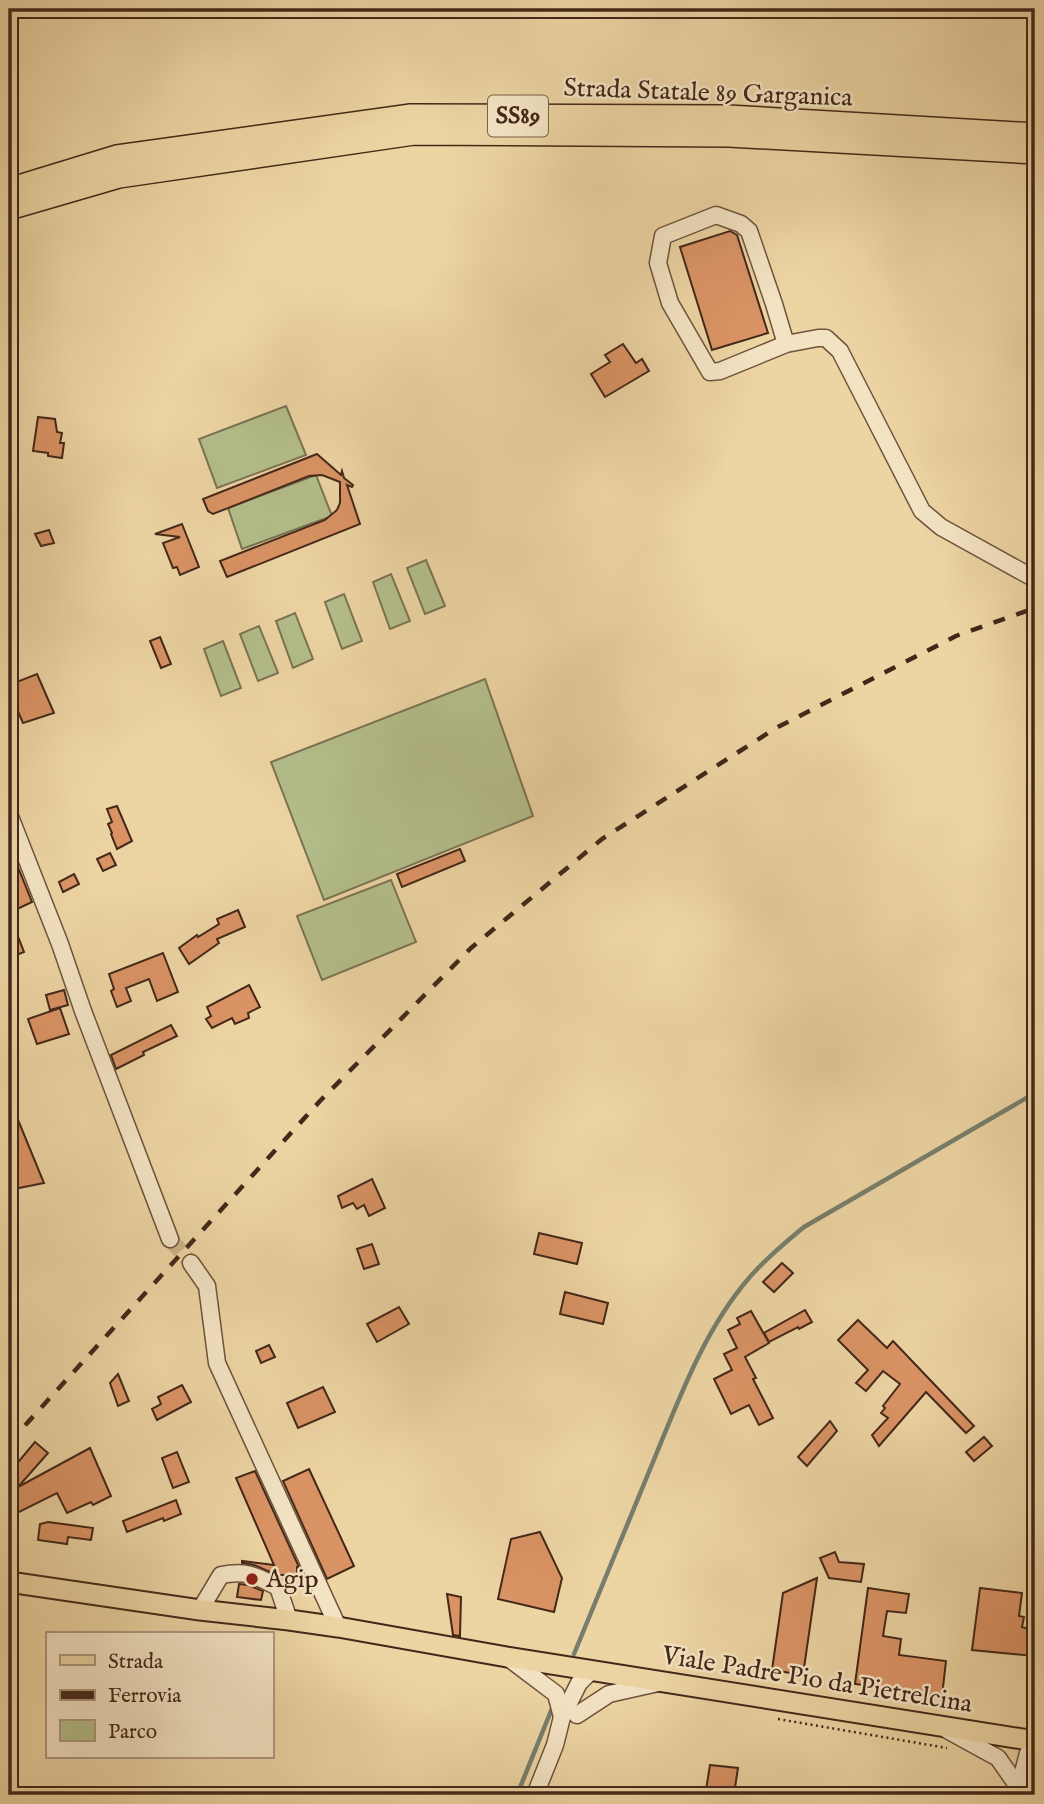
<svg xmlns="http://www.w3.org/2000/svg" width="1044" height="1804" font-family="'IM FELL English',serif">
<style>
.green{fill:#b3be8a;stroke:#7b7352;stroke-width:2}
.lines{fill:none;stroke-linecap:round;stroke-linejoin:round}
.stream{stroke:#777e6c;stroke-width:4.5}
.building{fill:#da9365;stroke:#432819;stroke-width:2}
.minor-tunnel{stroke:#cbb287;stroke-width:16;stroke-dasharray:16 8;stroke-linecap:butt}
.minor-casing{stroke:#6e533c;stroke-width:19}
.major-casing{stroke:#432819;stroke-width:23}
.highway-casing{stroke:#432819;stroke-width:26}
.path{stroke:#432819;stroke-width:2.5;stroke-dasharray:2 3.5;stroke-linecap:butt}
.minor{stroke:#f3e3c3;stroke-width:16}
.major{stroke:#edd4a3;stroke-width:19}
.highway{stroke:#edd4a3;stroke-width:23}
.rail{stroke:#432819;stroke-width:4.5;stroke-dasharray:12 12;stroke-linecap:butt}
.poi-dot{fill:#8f2418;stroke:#f3e3c3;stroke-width:2.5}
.labels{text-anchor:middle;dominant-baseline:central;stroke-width:5;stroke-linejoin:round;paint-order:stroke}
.shield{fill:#f3e3c3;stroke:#78604c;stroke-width:2}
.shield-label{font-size:24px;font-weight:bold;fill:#432819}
.street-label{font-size:26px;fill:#432819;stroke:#f3e3c3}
.poi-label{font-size:26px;fill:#432819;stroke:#f3e3c3;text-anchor:start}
</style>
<rect width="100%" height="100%" fill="#edd4a3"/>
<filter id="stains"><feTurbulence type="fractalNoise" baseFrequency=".00286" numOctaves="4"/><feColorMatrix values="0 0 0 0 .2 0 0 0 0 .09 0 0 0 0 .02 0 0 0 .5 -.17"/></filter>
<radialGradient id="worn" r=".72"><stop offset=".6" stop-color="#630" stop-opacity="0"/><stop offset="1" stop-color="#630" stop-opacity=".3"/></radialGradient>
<g class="green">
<polygon points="286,406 306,455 217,488 199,439"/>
<polygon points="316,475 332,516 242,549 228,508"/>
<polygon points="426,560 445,606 425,614 407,568"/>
<polygon points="391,574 410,621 390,629 373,582"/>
<polygon points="344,594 362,641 342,649 325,602"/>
<polygon points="295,613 313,659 293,668 276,621"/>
<polygon points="259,626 278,673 258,681 240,634"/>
<polygon points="223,641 241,688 221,696 204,649"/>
<polygon points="485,679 533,816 324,900 271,762"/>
<polygon points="391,880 416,942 322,980 297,916"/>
</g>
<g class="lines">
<g class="stream">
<path d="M574,1654C600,1590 627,1526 653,1462C679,1399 704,1330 749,1278C765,1259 785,1243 804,1227L1035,1093"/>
<polyline points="517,1795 553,1706"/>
</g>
</g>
<g class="building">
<polygon points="730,231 737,235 768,333 712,350 680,247"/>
<polygon points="623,344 636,363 642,359 649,371 605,397 591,374 610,362 605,355"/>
<polygon points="38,417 55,419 57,432 62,433 60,443 64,443 62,458 48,456 48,453 33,451"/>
<polygon points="317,454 341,475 342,471 344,478 353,485 352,487 347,485 360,524 227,577 220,561 325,520 337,510 340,503 340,482 322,475 309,476 213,514 208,511 203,499"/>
<polygon points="182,524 199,567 180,575 177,567 173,568 163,543 180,537 155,534"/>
<polygon points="49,530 54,543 41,546 35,534"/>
<polygon points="160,637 171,664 161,668 150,641"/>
<polygon points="37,674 54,713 23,723 13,700 9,685"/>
<polygon points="117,806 132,841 117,849 111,834 112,833 108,824 112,822 107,809"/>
<polygon points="9,845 32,902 9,913"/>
<polygon points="460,849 465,861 402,887 397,874"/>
<polygon points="110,853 116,865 103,871 97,859"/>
<polygon points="74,874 79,884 63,892 59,882"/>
<polygon points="238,910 245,927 217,939 219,943 189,964 179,948 197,935 198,937 219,924 217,919"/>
<polygon points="19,939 24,952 9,958 9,944"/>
<polygon points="163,953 178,992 157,1001 149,979 126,988 131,1001 117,1007 111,991 114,989 109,974"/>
<polygon points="249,985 260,1007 248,1013 249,1018 235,1024 232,1018 212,1028 206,1019 211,1016 207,1007"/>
<polygon points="64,990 68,1005 50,1010 46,995"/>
<polygon points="60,1008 69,1034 37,1044 28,1019"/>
<polygon points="171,1025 177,1036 143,1052 144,1055 116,1069 111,1055"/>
<polygon points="9,1098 44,1183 9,1190"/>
<polygon points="372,1179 385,1208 369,1216 364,1205 357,1209 353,1203 342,1208 338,1196"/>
<polygon points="539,1233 582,1243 577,1264 534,1254"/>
<polygon points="372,1244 379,1264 364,1269 357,1249"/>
<polygon points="782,1263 793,1273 774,1292 763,1282"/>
<polygon points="565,1292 608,1303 603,1324 560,1314"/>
<polygon points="399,1307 409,1324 377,1342 367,1324"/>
<polygon points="805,1310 812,1322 799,1329 798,1327 769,1342 764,1333"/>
<polygon points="751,1311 769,1343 745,1357 756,1378 753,1379 773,1418 759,1425 749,1405 731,1414 714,1379 732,1370 724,1354 737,1348 728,1330 740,1324 737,1318"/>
<polygon points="858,1320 887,1348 893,1341 974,1426 966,1433 926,1392 879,1446 872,1435 888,1418 881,1413 885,1408 883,1406 900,1384 883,1371 866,1391 856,1383 868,1370 838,1340"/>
<polygon points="269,1345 275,1357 261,1363 256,1351"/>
<polygon points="118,1374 129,1401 118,1406 110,1383"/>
<polygon points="182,1385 191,1402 157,1420 152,1409 161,1404 158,1397"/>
<polygon points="323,1387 335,1412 298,1428 287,1403"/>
<polygon points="830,1421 837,1431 807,1466 798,1457"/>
<polygon points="984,1437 992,1446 974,1461 966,1452"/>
<polygon points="35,1442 48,1453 18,1487 90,1448 111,1496 93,1505 91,1502 67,1513 57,1493 9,1517 9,1473"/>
<polygon points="177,1452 189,1482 173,1488 162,1458"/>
<polygon points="309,1469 354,1566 327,1579 283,1481"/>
<polygon points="255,1471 299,1567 297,1567 297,1575 277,1575 254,1565 242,1563 242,1561 274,1565 236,1478"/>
<polygon points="176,1500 181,1514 164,1521 163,1518 127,1532 123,1521"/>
<polygon points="48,1522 93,1528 91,1540 68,1537 67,1544 38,1540 40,1524"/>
<polygon points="540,1532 562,1578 554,1612 498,1599 511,1539"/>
<polygon points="835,1552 839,1562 864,1564 861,1582 829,1578 820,1558"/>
<polygon points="817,1578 803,1675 772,1670 783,1593"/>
<polygon points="239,1584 248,1585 263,1591 261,1600 237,1597"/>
<polygon points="868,1588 909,1594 906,1613 887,1611 883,1636 901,1639 899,1655 946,1661 942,1696 855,1684"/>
<polygon points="980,1588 1022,1593 1019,1616 1024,1617 1022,1627 1035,1631 1035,1656 972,1650"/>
<polygon points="447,1594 461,1597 460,1636 453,1635"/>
<polygon points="710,1765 738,1768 734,1794 706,1790"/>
</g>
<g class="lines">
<polyline class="minor-tunnel" points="170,1239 191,1263"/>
<defs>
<g id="minor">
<polyline points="786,344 774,304 749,231 741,224 716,215 663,236 658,263 670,303 710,372 720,371 786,344 818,338 826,338 840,351 922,511 941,527 1035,579"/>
<polyline points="9,814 60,944 83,1011 170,1239"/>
<polyline points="191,1263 207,1286 217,1363 338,1627"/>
<path d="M200,1610L221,1575C248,1570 255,1576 278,1587L289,1620"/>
<polyline points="507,1657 556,1694 562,1717"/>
<polyline points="577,1715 609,1694 658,1683"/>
<polyline points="947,1730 998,1758 1019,1788"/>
<polyline points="1021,1793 1019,1788 1028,1753 1035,1748"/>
<polyline points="535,1795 555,1745 562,1717 579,1683 592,1670"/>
</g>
<polyline id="major" points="9,1582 200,1610 289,1620 338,1627 507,1657 1035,1741"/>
<g id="highway">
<polyline points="9,190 117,157 411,116 728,117 1035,135"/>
<polyline points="9,208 119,176 414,133 729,135 1035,152"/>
</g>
</defs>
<use href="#minor" class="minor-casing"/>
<use href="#major" class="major-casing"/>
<use href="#highway" class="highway-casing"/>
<polyline class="path" points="778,1719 947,1748"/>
<use href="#minor" class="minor"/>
<use href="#major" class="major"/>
<use href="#highway" class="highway"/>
<polyline class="rail" points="9,1443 320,1101 471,948 602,839 776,728 956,636 1035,608"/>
</g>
<circle class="poi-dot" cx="252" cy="1579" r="7"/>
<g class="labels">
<rect class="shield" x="488" y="95.5" width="60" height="41" rx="5"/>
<g class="shield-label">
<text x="518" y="116">SS89</text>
</g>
<g class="street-label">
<text transform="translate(708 93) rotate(2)">Strada Statale 89 Garganica</text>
<text transform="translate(817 1680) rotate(9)">Viale Padre Pio da Pietrelcina</text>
</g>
<g class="poi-label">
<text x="266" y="1579">Agip</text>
</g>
</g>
<rect width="1044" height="1804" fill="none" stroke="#edd4a3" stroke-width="35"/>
<rect x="10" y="10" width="1023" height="1783" fill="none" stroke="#432819" stroke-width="3.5"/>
<rect x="18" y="18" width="1009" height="1769" fill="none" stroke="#432819" stroke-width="2"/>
<rect x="46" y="1632" width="228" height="126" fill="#f3e3c3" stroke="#ad987f" stroke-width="2"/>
<rect x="60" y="1655" width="35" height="10" fill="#edd4a3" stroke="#ad987f" stroke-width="2"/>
<text x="108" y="1668" font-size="21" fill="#432819">Strada</text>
<rect x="60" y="1690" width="35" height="10" fill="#432819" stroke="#ad987f" stroke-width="2"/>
<text x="108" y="1702" font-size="21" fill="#432819">Ferrovia</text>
<rect x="60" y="1720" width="35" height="21" fill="#b3be8a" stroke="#ad987f" stroke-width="2"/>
<text x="108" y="1738" font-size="21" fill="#432819">Parco</text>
<rect width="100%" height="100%" filter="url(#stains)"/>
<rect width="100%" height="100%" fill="url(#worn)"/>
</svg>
